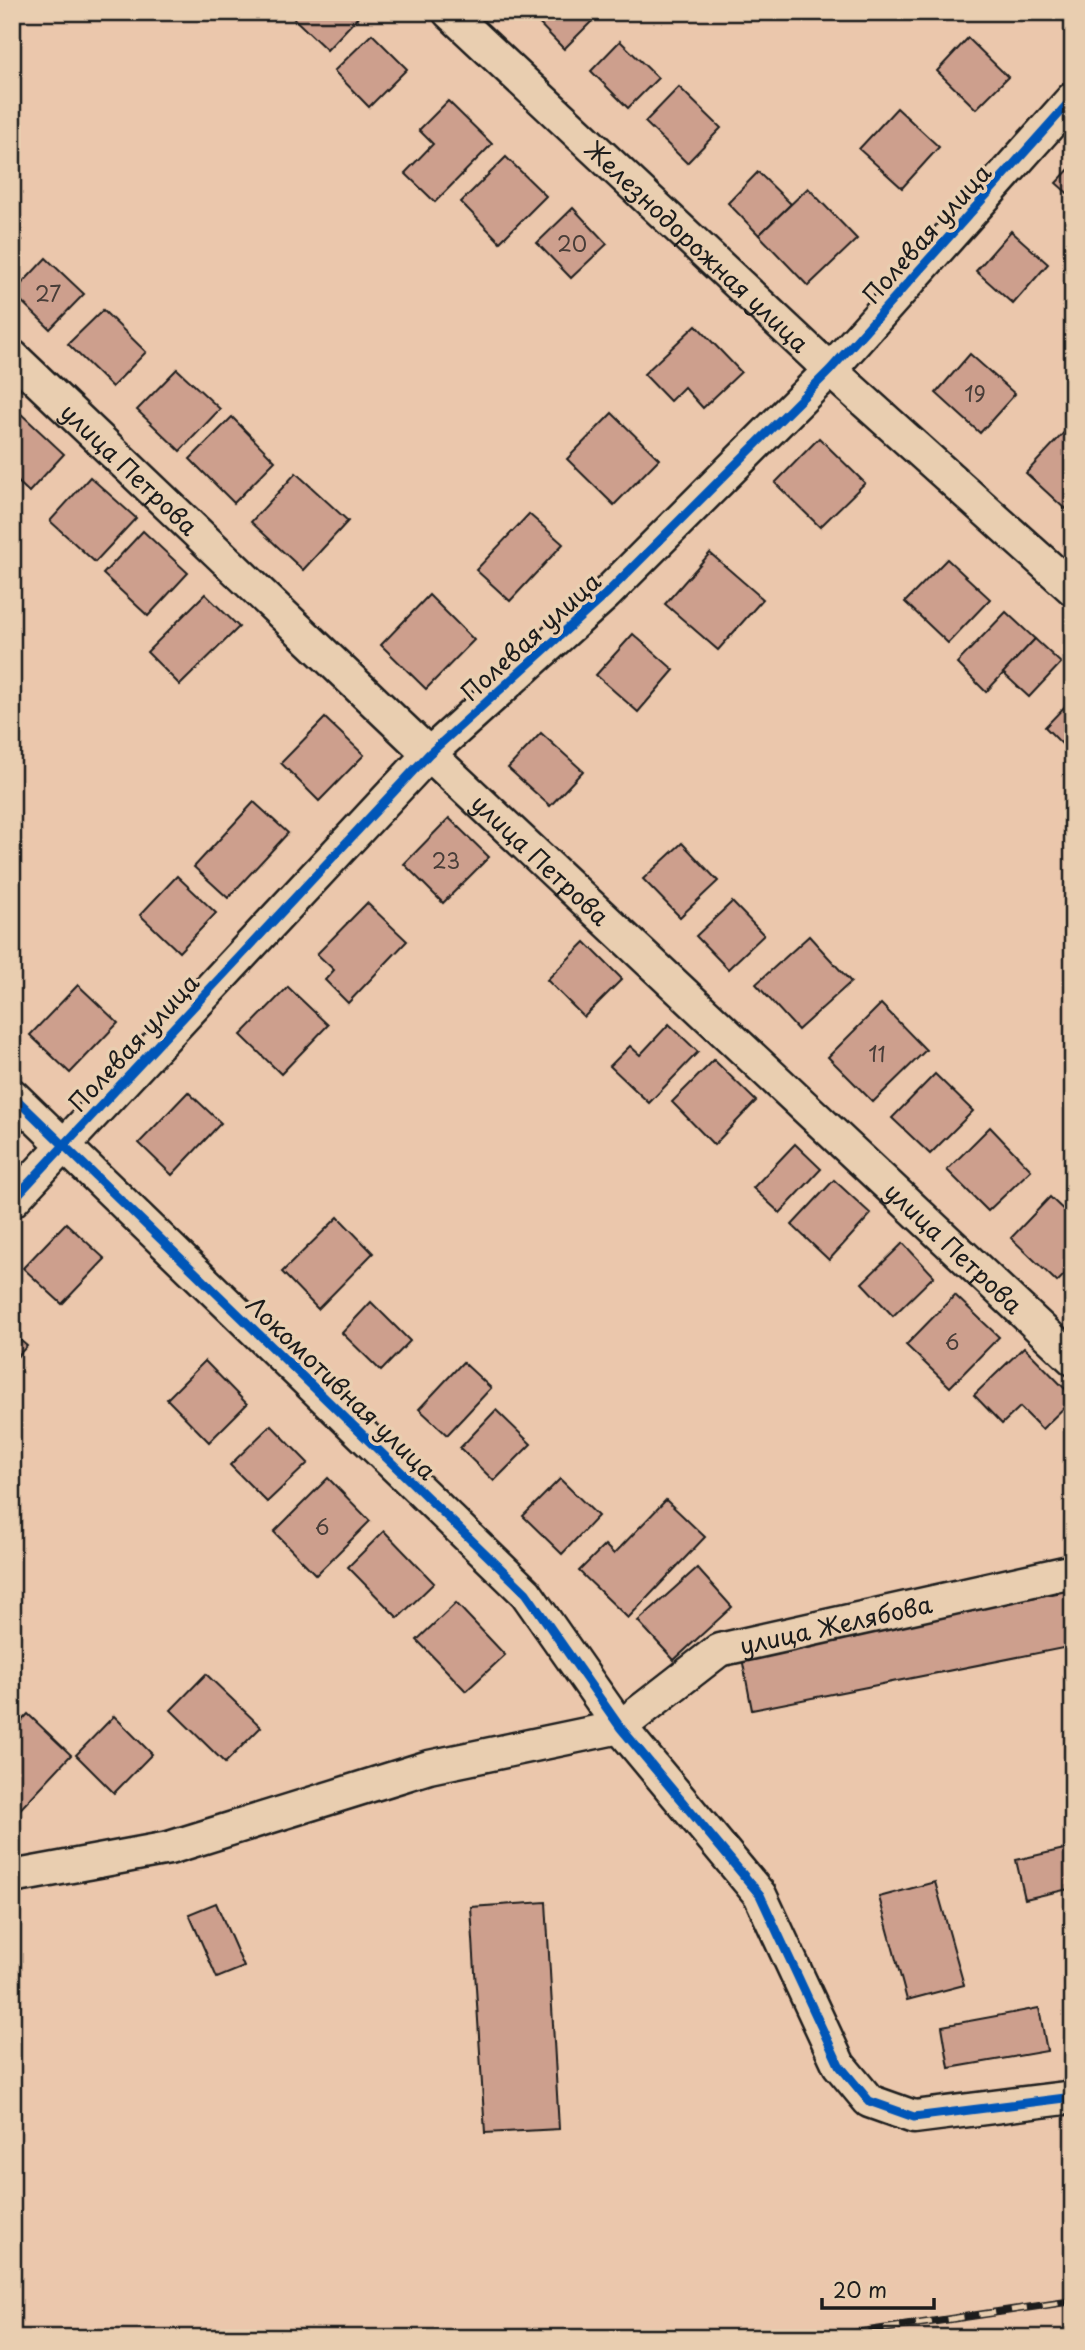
<svg xmlns="http://www.w3.org/2000/svg" width="1085" height="2350" font-family="'Playpen Sans',sans-serif">
<style>
.building{fill:#cd9f8d;stroke:#1c1c1c;stroke-width:2}
.lines{fill:none;stroke-linecap:round;stroke-linejoin:round}
.minor-casing{stroke:#1c1c1c;stroke-width:37}
.minor{stroke:#e9ceb0;stroke-width:32}
.rail-casing{stroke:#1c1c1c;stroke-width:8}
.rail{stroke:#e9ceb0;stroke-width:5;stroke-dasharray:16;stroke-linecap:butt}
.cycleway-casing{stroke:#e9ceb0;stroke-width:13}
.cycleway{stroke:#0057b8;stroke-width:9}
.labels{text-anchor:middle;dominant-baseline:central;stroke-width:7;stroke-linejoin:round;paint-order:stroke}
.number-label{font-size:21px;fill:#483d38}
.street-label{font-size:24px;fill:#1c1c1c;stroke:#e9ceb0}
</style>
<rect width="100%" height="100%" fill="#ebc7ac"/>
<filter id="ink" filterUnits="userSpaceOnUse"><feTurbulence type="fractalNoise" baseFrequency=".0143" numOctaves="2"/><feDisplacementMap in="SourceGraphic" scale="14" xChannelSelector="R" yChannelSelector="G"/><feConvolveMatrix kernelMatrix="1 2 1 2 8 2 1 2 1" color-interpolation-filters="sRGB"/></filter>
<g filter="url(#ink)">
<g class="building">
<polygon points="287,12 357,12 360,15 327,50"/>
<polygon points="528,12 593,12 597,16 564,49"/>
<polygon points="372,34 407,69 369,107 334,71"/>
<polygon points="968,38 1008,77 976,109 937,71"/>
<polygon points="620,41 658,78 628,108 591,71"/>
<polygon points="679,87 721,128 687,163 645,122"/>
<polygon points="448,101 492,144 435,202 405,173 433,144 419,130"/>
<polygon points="897,108 939,147 902,188 859,149"/>
<polygon points="506,157 546,196 500,242 461,202"/>
<polygon points="1073,165 1073,198 1056,183"/>
<polygon points="758,172 791,204 759,235 728,203"/>
<polygon points="808,188 857,239 808,286 759,235"/>
<polygon points="573,208 607,244 571,278 537,243"/>
<polygon points="12,231 22,240 12,250"/>
<polygon points="1011,231 1048,264 1013,304 976,271"/>
<polygon points="46,258 84,294 50,329 13,293"/>
<polygon points="103,310 146,352 112,387 68,344"/>
<polygon points="696,325 741,372 703,408 684,387 670,401 644,374"/>
<polygon points="970,354 1015,394 980,433 936,393"/>
<polygon points="177,369 220,409 180,451 137,410"/>
<polygon points="19,412 64,454 29,492 12,476 12,420"/>
<polygon points="612,413 659,459 614,505 567,459"/>
<polygon points="232,417 275,461 234,503 190,459"/>
<polygon points="1069,427 1073,430 1073,501 1065,509 1026,473"/>
<polygon points="819,438 865,483 820,527 775,483"/>
<polygon points="296,473 348,521 303,570 251,522"/>
<polygon points="90,477 136,518 95,562 50,521"/>
<polygon points="529,514 563,544 510,601 476,570"/>
<polygon points="143,531 188,573 148,616 103,574"/>
<polygon points="710,553 763,599 718,650 665,604"/>
<polygon points="947,559 990,599 948,643 905,602"/>
<polygon points="205,594 239,627 180,685 147,652"/>
<polygon points="429,595 474,640 426,689 381,645"/>
<polygon points="1006,612 1035,639 986,692 957,663"/>
<polygon points="633,634 674,670 638,712 596,675"/>
<polygon points="1035,639 1061,663 1029,697 1003,673"/>
<polygon points="1073,698 1073,751 1071,753 1045,727"/>
<polygon points="325,718 364,755 319,801 281,763"/>
<polygon points="541,733 583,771 550,806 508,768"/>
<polygon points="254,802 288,833 228,898 194,867"/>
<polygon points="449,818 489,857 443,903 404,864"/>
<polygon points="682,843 718,881 680,917 643,879"/>
<polygon points="177,876 216,913 179,952 140,915"/>
<polygon points="732,902 764,935 728,969 696,936"/>
<polygon points="367,903 407,941 348,1003 325,980 334,970 317,954"/>
<polygon points="809,936 851,982 798,1030 756,984"/>
<polygon points="585,942 622,979 584,1017 547,980"/>
<polygon points="78,985 118,1023 70,1073 30,1035"/>
<polygon points="288,987 328,1025 281,1074 241,1035"/>
<polygon points="881,1004 926,1050 873,1102 828,1057"/>
<polygon points="669,1024 698,1052 649,1103 610,1066 630,1046 640,1055"/>
<polygon points="714,1060 756,1101 714,1145 672,1102"/>
<polygon points="935,1074 973,1111 930,1154 892,1118"/>
<polygon points="188,1092 221,1123 172,1175 139,1143"/>
<polygon points="990,1127 1031,1170 988,1211 947,1170"/>
<polygon points="795,1144 821,1169 780,1213 753,1188"/>
<polygon points="834,1180 871,1214 829,1260 792,1225"/>
<polygon points="1050,1197 1073,1219 1073,1266 1057,1282 1011,1238"/>
<polygon points="338,1217 373,1253 318,1309 282,1272"/>
<polygon points="66,1223 105,1259 62,1304 23,1268"/>
<polygon points="903,1243 934,1276 893,1316 862,1283"/>
<polygon points="955,1295 999,1337 950,1387 906,1345"/>
<polygon points="371,1302 410,1341 381,1371 342,1333"/>
<polygon points="12,1333 27,1346 12,1362"/>
<polygon points="1024,1347 1073,1397 1073,1399 1042,1429 1020,1407 1002,1424 974,1395"/>
<polygon points="205,1361 247,1404 209,1442 167,1399"/>
<polygon points="463,1362 491,1388 447,1435 419,1409"/>
<polygon points="496,1410 531,1444 494,1481 460,1448"/>
<polygon points="271,1425 308,1463 267,1502 230,1465"/>
<polygon points="1073,1477 1073,1493 1065,1485"/>
<polygon points="328,1478 370,1521 316,1575 274,1532"/>
<polygon points="560,1479 598,1516 562,1554 523,1516"/>
<polygon points="666,1500 705,1537 628,1618 579,1571 605,1545 614,1554"/>
<polygon points="384,1531 434,1583 398,1618 348,1567"/>
<polygon points="697,1568 732,1607 674,1660 638,1621"/>
<polygon points="1073,1590 1073,1646 752,1710 741,1653"/>
<polygon points="456,1603 505,1655 466,1691 417,1640"/>
<polygon points="206,1674 261,1727 225,1763 171,1710"/>
<polygon points="28,1714 71,1755 12,1818 12,1731"/>
<polygon points="114,1716 152,1754 114,1793 76,1755"/>
<polygon points="1073,1847 1073,1888 1025,1899 1016,1860"/>
<polygon points="935,1882 964,1985 907,2000 879,1897"/>
<polygon points="546,1902 559,2129 485,2133 471,1907"/>
<polygon points="216,1903 244,1967 217,1978 189,1914"/>
<polygon points="1073,1960 1073,1994 1070,1995 1064,1962"/>
<polygon points="1039,2008 1047,2051 949,2068 942,2026"/>
</g>
<g class="lines">
<defs>
<g id="minor">
<path id="s1" d="M449,12L830,370L1073,589"/>
<path id="s2" d="M12,356L429,754L1073,1359"/>
<polyline points="12,1095 526,1593 620,1727 760,1895 839,2065 869,2101 914,2117 1073,2097"/>
<polyline points="12,1201 429,754 606,594 830,370 1073,98"/>
<path id="s3" d="M12,1877L169,1848L429,1767L620,1727L719,1650L1073,1571"/>
</g>
</defs>
<use href="#minor" class="minor-casing"/>
<use href="#minor" class="minor"/>
<defs>
<polyline id="rail" points="821,2338 1073,2301"/>
</defs>
<use href="#rail" class="rail-casing"/>
<use href="#rail" class="rail"/>
<defs>
<g id="cycleway">
<polyline points="12,1095 526,1593 620,1727 760,1895 839,2065 869,2101 914,2117 1073,2097"/>
<polyline points="12,1201 429,754 606,594 830,370 1073,98"/>
</g>
</defs>
<use href="#cycleway" class="cycleway-casing"/>
<use href="#cycleway" class="cycleway"/>
</g>
</g>
<g class="labels">
<g class="number-label">
<text x="572" y="243">20</text>
<text x="48" y="293">27</text>
<text x="975" y="393">19</text>
<text x="446" y="860">23</text>
<text x="877" y="1053">11</text>
<text x="952" y="1341">6</text>
<text x="322" y="1526">6</text>
</g>
<g class="street-label">
<text transform="translate(926 233) rotate(-48)">Полевая улица</text>
<text stroke="none"><textPath href="#s1" startOffset="341">Железнодорожная улица</textPath></text>
<text stroke="none"><textPath href="#s2" startOffset="163">улица Петрова</textPath></text>
<text transform="translate(530 636) rotate(-42)">Полевая улица</text>
<text stroke="none"><textPath href="#s2" startOffset="730">улица Петрова</textPath></text>
<text transform="translate(133 1042) rotate(-47)">Полевая улица</text>
<text stroke="none"><textPath href="#s2" startOffset="1297">улица Петрова</textPath></text>
<text transform="translate(342 1387) rotate(44)">Локомотивная улица</text>
<text stroke="none"><textPath href="#s3" startOffset="872">улица Желябова</textPath></text>
</g>
</g>
<rect width="1085" height="2350" fill="none" stroke="#e9ceb0" stroke-width="42"/>
<rect x="21" y="21" width="1043" height="2308" fill="none" stroke="#1c1c1c" stroke-width="2.5" filter="url(#ink)"/>
<path d="M822 2298v10h112v-10" fill="none" stroke="#1c1c1c" stroke-width="3.5"/>
<text x="833" y="2298" font-size="21" fill="#1c1c1c" stroke="#e9ceb0" stroke-width="5" paint-order="stroke">20 m</text>
</svg>
